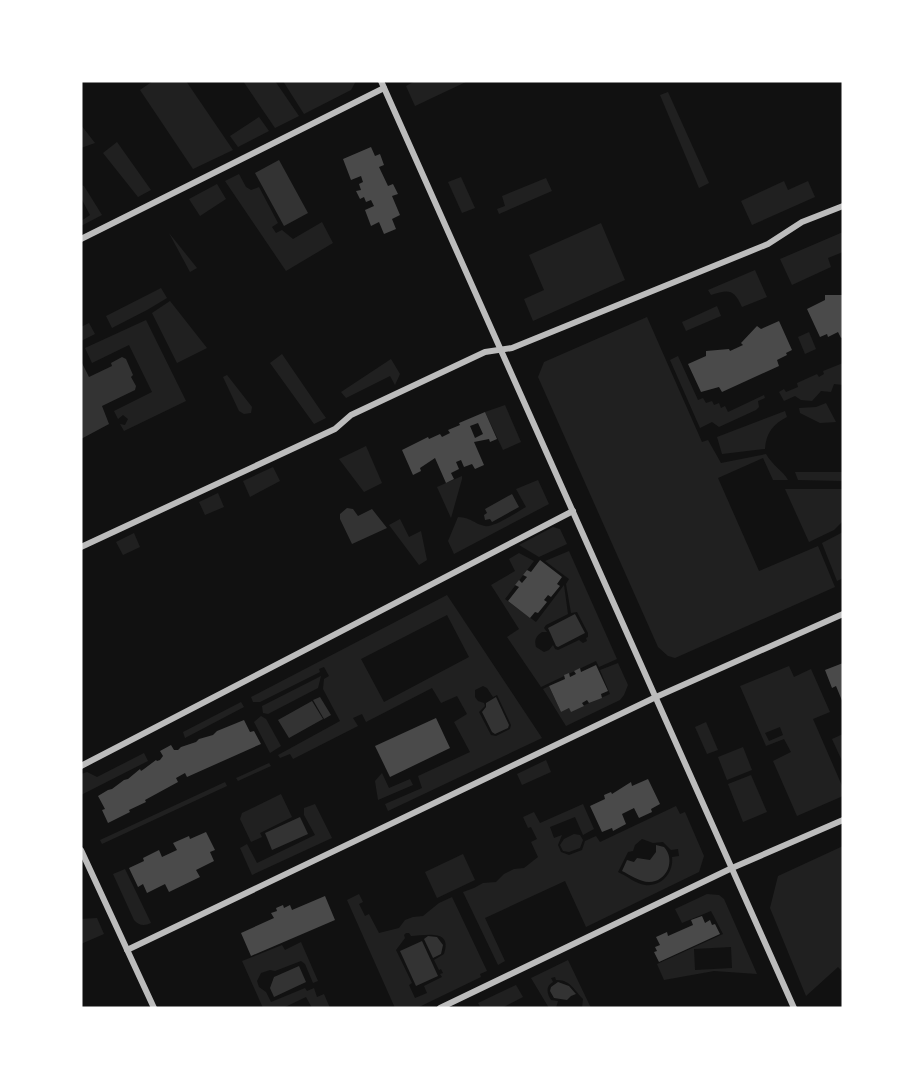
<svg xmlns="http://www.w3.org/2000/svg" width="924" height="1089" font-family="'Source Sans 3',sans-serif">
<style>
.green{fill:#202020;fill-rule:evenodd}
.water{fill:#333}
.building{fill:#4a4a4a;fill-rule:evenodd}
.lines{fill:none;stroke-linecap:round;stroke-linejoin:round}
.minor{stroke:#bcbcbc;stroke-width:6}
</style>
<rect width="100%" height="100%" fill="#111"/>
<g class="green">
<polygon points="153,81 186,81 233,150 193,169 140,90"/>
<polygon points="243,81 275,81 299,116 275,128"/>
<polygon points="283,81 356,81 351,90 304,114"/>
<polygon points="415,81 468,81 415,106 406,86"/>
<polygon points="668,92 709,183 699,188 660,95"/>
<polygon points="259,117 269,131 238,147 230,136"/>
<polygon points="81,125 95,143 81,148"/>
<polygon points="117,142 151,190 138,197 103,153"/>
<polygon points="239,174 246,187 251,190 259,187 278,223 272,227 276,233 282,230 293,239 322,222 333,243 286,271 225,181"/>
<polygon points="461,177 475,208 462,213 448,182"/>
<polygon points="546,178 552,191 499,214 497,209 505,206 502,196"/>
<polygon points="784,181 788,190 808,181 815,197 752,225 741,201"/>
<polygon points="217,184 226,199 200,216 189,199"/>
<polygon points="81,185 84,186 102,215 81,226 81,221 90,215 81,198"/>
<polygon points="601,223 625,280 533,321 524,299 544,290 529,255"/>
<polygon points="843,232 843,252 828,258 831,267 792,285 780,259"/>
<polygon points="169,233 197,268 190,272"/>
<path d="M755,270L767,297L742,307C734,289 729,289 711,295L708,290Z"/>
<polygon points="161,288 167,298 147,310 112,328 106,316"/>
<polygon points="170,301 207,348 177,363 152,313"/>
<polygon points="717,306 721,316 686,331 682,322"/>
<path d="M647,317L702,442L708,440L721,463L766,454C773,466 783,471 788,480H773L763,458L718,478L759,571L818,546L835,587L675,658L668,656L658,647L538,377L544,362Z"/>
<polygon points="146,320 186,401 124,431 120,424 125,425 128,419 123,415 118,419 114,411 152,392 129,345 92,363 85,348"/>
<polygon points="89,323 95,334 81,341 81,327"/>
<polygon points="809,332 816,349 805,354 798,337"/>
<polygon points="282,354 321,411 326,418 314,424 270,363"/>
<polygon points="678,356 698,400 703,398 706,403 712,401 714,405 719,403 721,408 725,406 728,412 764,395 765,398 758,401 759,407 756,410 719,427 712,422 700,428 670,360"/>
<polygon points="391,359 400,374 395,385 390,376 346,398 341,392"/>
<polygon points="843,363 843,385 834,384 831,392 821,391 812,401 801,400 795,396 784,401 779,392 784,389 786,392 798,387 797,383 817,374 819,377 824,374 823,371"/>
<polygon points="227,375 252,407 251,413 244,414 239,411 223,377"/>
<polygon points="826,403 836,422 820,423 800,413 799,408 816,407"/>
<polygon points="505,405 521,442 503,450 485,412"/>
<path d="M785,411L787,417C773,424 766,433 765,449L722,454L717,437Z"/>
<polygon points="366,446 382,483 364,492 339,459"/>
<polygon points="273,467 280,481 250,497 243,481"/>
<polygon points="795,472 843,472 843,481 798,480"/>
<polygon points="462,476 462,479 451,518 437,487"/>
<path d="M538,480L549,504L454,554L448,541L458,517C473,518 474,524 485,526C494,528 517,512 526,507L516,489Z"/>
<polygon points="785,489 843,489 843,521 834,530 809,542"/>
<polygon points="218,493 224,507 205,515 199,502"/>
<polygon points="400,519 409,537 421,531 427,560 419,565 389,525"/>
<polygon points="553,527 560,529 567,544 539,557 519,545"/>
<polygon points="843,532 843,578 837,581 822,543"/>
<polygon points="134,533 140,547 123,555 116,542"/>
<path d="M569,551L617,659L599,667L596,661L541,687L507,637L519,629L491,585L515,571L509,559L519,553L534,561L505,599L536,622L564,585L568,614L546,625L544,628L547,632H542C536,636 534,640 536,647L544,652L549,650L553,645L555,649L558,650L579,640L583,643L587,641L586,638L588,637V633L577,612L571,613L566,584L569,579L545,561Z"/>
<path d="M447,595L542,738L388,811L385,804L422,788L418,776L470,752L454,722L467,714L457,696L441,703L432,688L366,722L362,714L353,718L358,726L293,759L290,754L280,758L278,755L340,721L323,689L324,679L329,676L324,667L319,669L320,672L260,702H253L251,697ZM447,615L469,657L384,702L361,659ZM483,686L487,688L493,697L497,695L511,725L510,729L496,736L491,735L479,712L485,706L484,703L478,701L475,697V690Z"/>
<polygon points="618,663 628,685 624,695 620,700 566,726 543,689 549,686 561,712 569,708 571,711 610,694 600,670"/>
<path d="M789,666L794,677L811,669L830,712L813,719L843,788V796L797,816L773,761L791,752L784,739L766,746L740,686ZM780,727L783,735L769,741L765,733Z"/>
<polygon points="321,676 318,688 268,714 263,713 262,706"/>
<polygon points="241,702 244,707 185,738 183,732"/>
<polygon points="261,716 266,719 281,746 270,753 254,722"/>
<polygon points="706,722 718,750 707,754 695,727"/>
<polygon points="843,734 843,763 832,739"/>
<polygon points="743,747 752,770 727,780 718,757"/>
<polygon points="144,753 148,761 81,795 81,774 87,772 97,777"/>
<polygon points="546,760 551,772 522,785 517,774"/>
<polygon points="269,763 271,766 238,781 236,778"/>
<polygon points="382,773 389,788 410,779 413,785 378,800 375,781"/>
<polygon points="751,775 767,812 743,822 728,784"/>
<polygon points="225,782 227,786 102,844 100,840"/>
<polygon points="281,794 292,817 260,833 262,837 251,842 240,819 242,813"/>
<polygon points="315,804 332,838 252,875 240,848 247,844 257,863 315,835 304,815 304,808"/>
<path d="M583,804L594,829L583,835L575,817L550,827L554,838L562,835L558,845L561,852L569,855L582,850L585,841L596,836L600,842L676,806L680,814L685,812L704,856L699,872L586,927L565,881L485,918L505,961L498,965L463,892L474,888L483,883L496,882L504,874L514,869L524,868L538,857L531,842L537,839L531,827L528,828L523,817L534,812L540,823ZM642,839L653,843L663,842L671,850L678,849L679,856L672,857C674,872 662,887 645,885C636,884 627,876 618,872L628,852L633,851L635,845Z"/>
<polygon points="574,834 580,835 583,840 580,848 569,852 563,851 560,845 564,839"/>
<polygon points="843,846 843,972 838,967 806,996 770,908 778,876"/>
<polygon points="463,854 475,880 437,898 425,872"/>
<path d="M125,869L151,923C145,926 139,926 134,920L113,874Z"/>
<path d="M359,894L363,902L359,904L365,916L369,914L379,933L399,928L405,920L413,917L423,916L439,903L452,897L487,971L480,974L481,977L417,1008H395L347,900ZM406,933H409L411,936C424,936 453,928 444,954L434,960L439,970L441,969L443,973L440,974L442,977L424,986L427,993L415,998L409,985L412,983L396,950L405,938L404,935Z"/>
<path d="M707,894L719,895L724,899L757,974L714,971L664,980L657,964L723,934L711,911L682,923L675,909ZM731,947L732,968L695,970L694,949Z"/>
<polygon points="97,918 104,934 81,944 81,919"/>
<polygon points="301,942 318,981 313,983 305,964 301,961 275,971 270,970 261,973 257,981 259,987 266,992 271,1002 305,988 307,991 314,988 317,997 324,994 330,1008 312,1008 306,997 283,1008 263,1008 242,961 282,945 285,950"/>
<path d="M568,960L591,1008H582L583,999C575,991 570,979 556,980L555,977L551,978L553,982C545,986 547,994 551,1000L558,1001L556,1008H549L531,978Z"/>
<polygon points="516,985 523,997 502,1008 481,1008 478,1003"/>
</g>
<g class="water">
<polygon points="279,160 308,213 284,226 255,173"/>
<polygon points="122,357 126,359 133,375 131,377 136,386 135,390 102,406 109,424 81,439 81,361 89,377 112,366 111,363"/>
<polygon points="512,494 519,507 492,522 490,519 485,520 484,515 487,513 485,509"/>
<polygon points="347,508 353,509 358,516 372,509 387,528 352,544 340,519 340,514"/>
<polygon points="575,614 585,633 558,647 556,646 548,628"/>
<polygon points="320,697 331,715 324,719 313,700"/>
<polygon points="496,697 509,725 508,728 495,734 492,732 482,712 486,707 486,703"/>
<polygon points="312,701 323,719 289,738 278,720"/>
<polygon points="300,817 308,834 272,850 265,833"/>
<path d="M656,845L664,847C676,860 667,882 649,882C640,882 630,875 622,871L627,860L634,862L637,858L650,860L656,852Z"/>
<polygon points="428,936 437,937 443,945 441,954 433,958 424,939"/>
<polygon points="422,941 438,976 416,986 400,951"/>
<polygon points="299,966 306,982 274,997 270,988 274,977"/>
<polygon points="558,982 569,986 576,994 571,996 567,1000 554,998 550,991 551,987"/>
</g>
<g class="building">
<polygon points="371,147 375,156 380,154 384,165 379,167 388,186 393,184 398,194 392,196 400,215 392,219 396,229 384,234 379,222 371,226 365,210 374,206 371,200 366,202 364,197 360,199 356,191 361,190 359,184 363,182 361,176 351,180 343,159"/>
<polygon points="825,295 843,295 843,337 841,338 838,332 828,337 827,334 820,337 807,309 825,300"/>
<polygon points="779,321 792,350 786,353 787,355 777,360 779,366 722,392 719,387 701,392 688,364 706,356 706,351 729,349 730,351 743,345 741,343 757,326 761,329"/>
<path d="M485,412L497,439L490,442L489,439L474,442L484,465L475,469L472,464L464,467L461,460L456,462L459,469L451,473L454,479L446,483L435,458L420,468L421,471L413,475L402,450L428,437L429,439L440,434L442,437L450,433L448,430L460,425L459,423ZM478,423L483,434L475,438L470,426Z"/>
<polygon points="540,560 562,577 557,584 560,586 551,597 548,595 544,600 547,602 538,613 535,612 530,618 508,601 519,587 515,585 519,580 522,583 527,577 523,575 527,570 531,572"/>
<polygon points="843,663 843,703 836,686 832,688 825,670"/>
<polygon points="596,665 608,691 601,694 602,698 589,703 587,700 582,703 584,706 571,712 569,708 561,712 549,686 565,679 564,675 569,673 570,677 576,674 574,671 580,668 581,672"/>
<polygon points="436,718 450,748 390,777 375,746"/>
<polygon points="244,720 250,732 254,731 261,744 187,777 185,773 176,778 178,782 145,800 146,802 129,810 130,812 108,823 102,810 105,809 98,796 108,790 112,789 124,780 128,779 140,769 141,771 144,769 156,760 157,761 160,760 163,756 160,751 171,745 174,750 178,750 181,747 196,742 199,739 213,735 217,731"/>
<polygon points="648,779 660,804 651,809 652,812 639,818 634,808 622,814 626,824 613,831 612,828 602,832 590,806 605,799 604,795 611,792 612,794 631,782 632,786"/>
<polygon points="206,832 215,850 210,852 214,861 196,870 200,877 169,892 165,884 147,893 143,884 138,887 129,868 144,861 143,858 159,850 162,857 177,850 173,843 189,836 190,839"/>
<polygon points="325,896 335,920 251,956 241,933 274,918 271,913 277,911 276,908 283,905 284,908 290,905 292,910"/>
<polygon points="702,916 705,923 710,920 712,925 715,924 720,934 659,962 654,952 657,951 655,947 660,945 656,937 667,932 668,936 693,925 691,920"/>
</g>
<g class="lines">
<g class="minor">
<polyline points="381,81 794,1008"/>
<polyline points="81,239 384,88"/>
<polyline points="81,547 335,429 351,415 485,352 512,348 741,255 768,244 802,222 843,206"/>
<polyline points="81,766 573,511"/>
<polyline points="81,850 154,1008"/>
<polyline points="127,950 656,697 843,614"/>
<polyline points="440,1008 732,868 843,820"/>
</g>
</g>
<rect width="924" height="1089" fill="none" stroke="#ffffff" stroke-width="165"/>
</svg>
